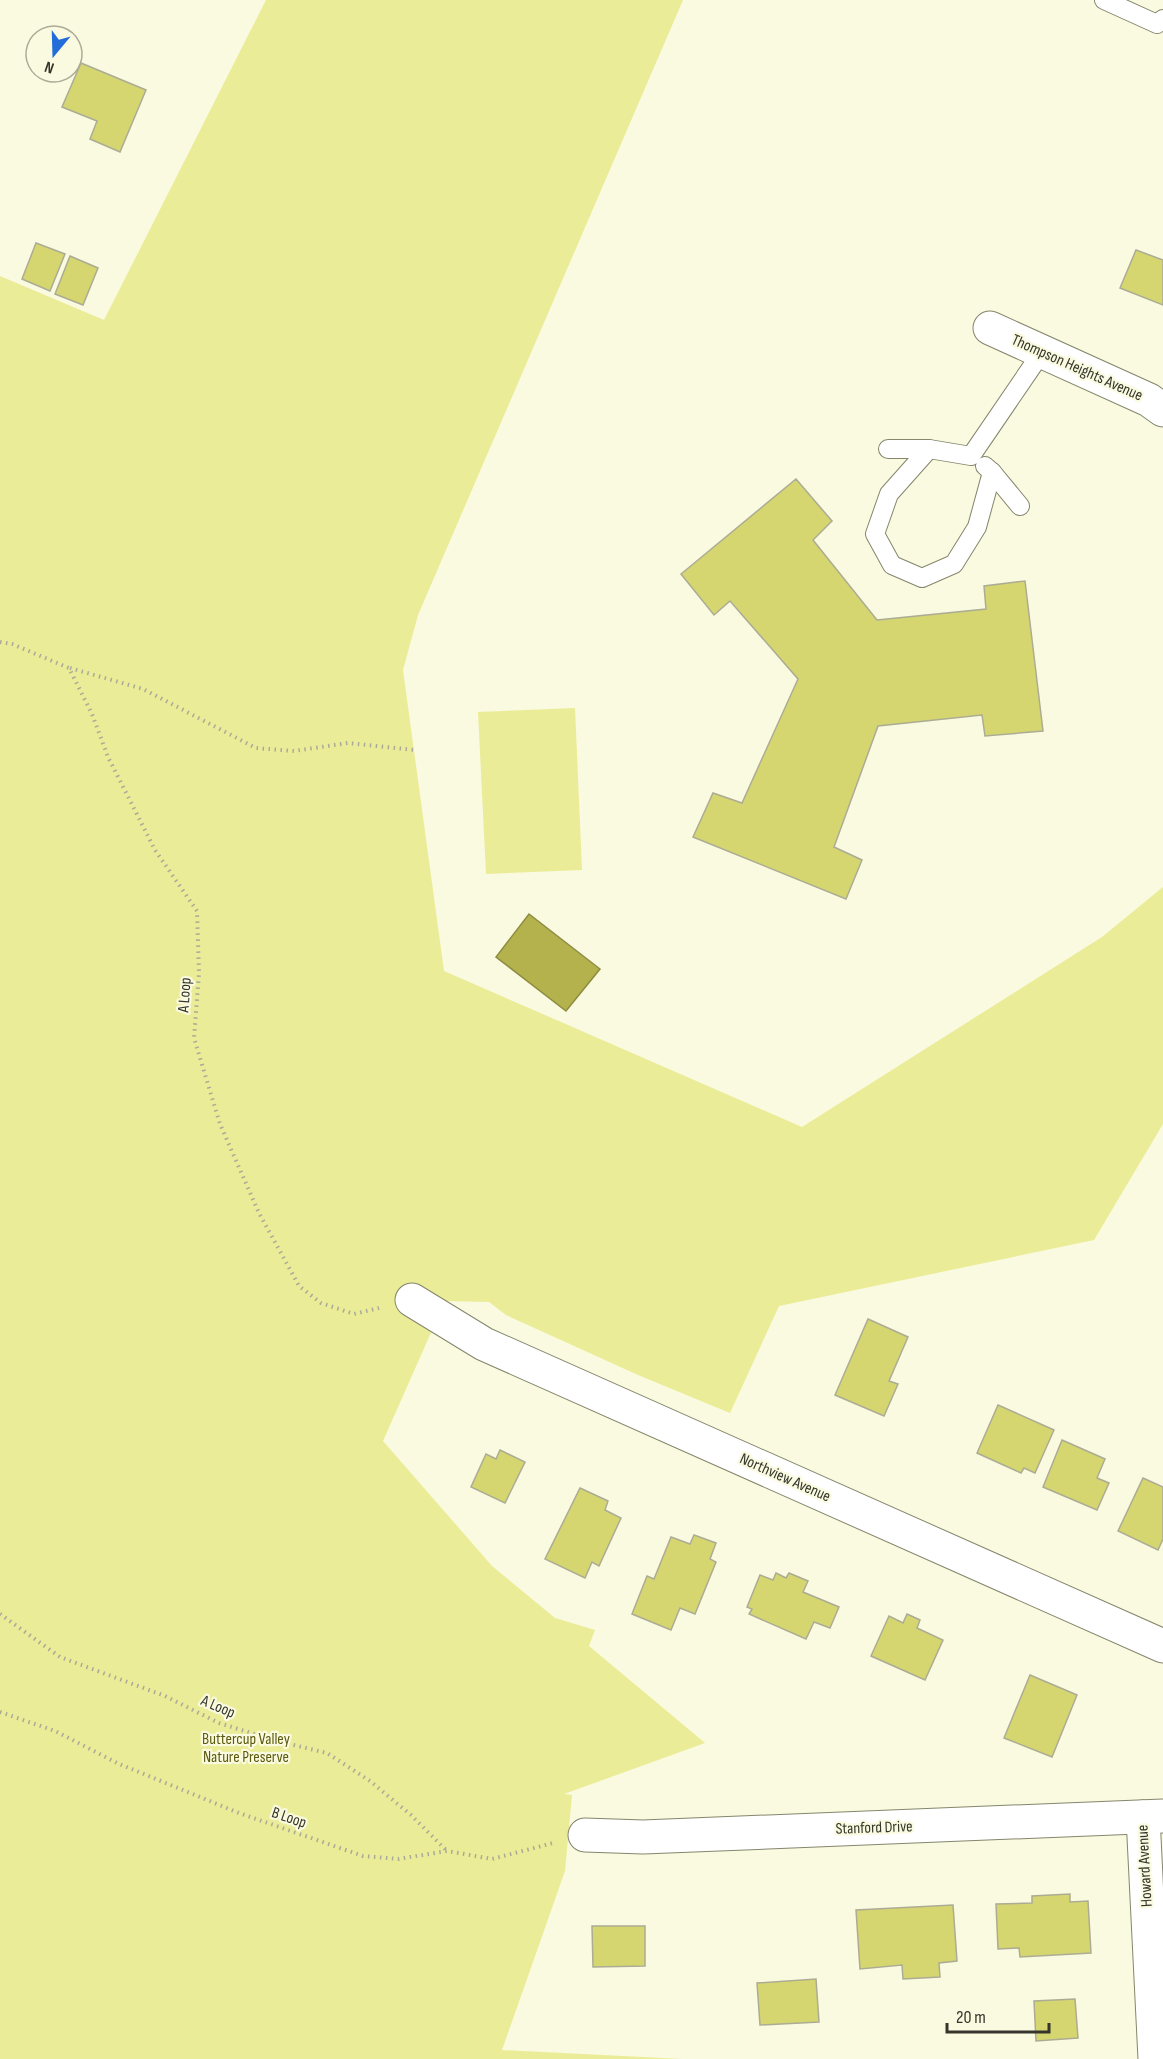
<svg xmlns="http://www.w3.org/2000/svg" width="1163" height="2059" font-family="'Sofia Sans Condensed',sans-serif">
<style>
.green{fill:#ebec97}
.water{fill:#b3b24c;stroke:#8d8c42;stroke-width:1.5}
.building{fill:#d6d671;stroke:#abac93;stroke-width:1.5}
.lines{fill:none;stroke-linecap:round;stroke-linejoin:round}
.service-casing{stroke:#85866d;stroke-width:20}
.minor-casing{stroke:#85866d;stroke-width:35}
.path{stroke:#aaaa96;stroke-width:4;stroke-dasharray:1.5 4.5;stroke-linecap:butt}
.service{stroke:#fff;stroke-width:18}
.minor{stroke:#fff;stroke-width:33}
.labels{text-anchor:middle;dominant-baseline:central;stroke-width:4.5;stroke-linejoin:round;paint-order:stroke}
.street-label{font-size:16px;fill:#35352b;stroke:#f9fadf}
.park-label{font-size:16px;fill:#5c5a0e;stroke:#f9fadf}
</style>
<rect width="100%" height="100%" fill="#f9fadf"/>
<g class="green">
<polygon points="266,0 683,0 418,615 403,670 444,971 802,1127 1102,937 1163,887 1163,1124 1094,1240 779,1306 730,1413 638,1375 506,1315 489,1302 445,1301 383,1441 492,1566 555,1618 595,1630 589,1646 705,1743 564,1794 572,1795 565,1871 502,2050 682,2059 0,2059 0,276 104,320"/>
<polygon points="575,708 582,870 486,874 478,712"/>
</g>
<polygon class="water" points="529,914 600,969 566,1011 496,957"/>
<g class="building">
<polygon points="81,63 146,90 120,152 90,139 97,121 62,107"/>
<polygon points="36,243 65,254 50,291 22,279"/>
<polygon points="1136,250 1163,260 1163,305 1120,288"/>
<polygon points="70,256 98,268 83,305 55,294"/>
<polygon points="796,479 832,521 813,540 877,620 986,609 984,586 1025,581 1043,731 985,736 982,715 878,726 834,847 862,860 846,899 693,837 713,793 742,803 798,679 730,601 714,615 681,574"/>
<polygon points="868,1319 908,1337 889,1381 898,1384 884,1416 835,1395"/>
<polygon points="998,1405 1054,1430 1035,1473 1024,1468 1021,1473 977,1453"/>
<polygon points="1062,1440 1105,1459 1097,1478 1109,1483 1097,1510 1043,1487"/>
<polygon points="500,1450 525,1462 505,1503 471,1487 486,1454 496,1459"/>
<polygon points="1143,1478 1163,1487 1163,1539 1158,1550 1118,1531"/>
<polygon points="580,1488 608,1501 605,1510 621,1518 599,1566 592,1562 585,1578 545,1559"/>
<polygon points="694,1535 716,1543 710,1559 716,1562 695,1614 680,1608 671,1630 632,1614 647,1576 654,1579 671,1537 690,1544"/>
<polygon points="776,1573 786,1578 789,1573 808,1581 803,1592 839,1607 830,1628 814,1622 806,1639 749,1614 752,1609 747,1607 760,1575 773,1580"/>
<polygon points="907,1614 920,1620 917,1628 943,1640 925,1680 871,1656 889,1616 903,1623"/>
<polygon points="1030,1675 1077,1695 1052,1757 1004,1738"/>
<polygon points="1070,1894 1070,1902 1088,1901 1091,1953 1020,1957 1019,1948 998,1949 996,1904 1032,1903 1032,1896"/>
<polygon points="953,1905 957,1961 939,1963 940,1977 903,1979 902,1965 860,1969 856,1910"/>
<polygon points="592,1926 645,1926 645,1966 593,1967"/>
<polygon points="816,1979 819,2022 760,2025 757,1983"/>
<polygon points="1075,1999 1078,2038 1036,2041 1034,2001"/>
</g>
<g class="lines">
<defs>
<g id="service">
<polyline points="1104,0 1157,24 1163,19"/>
<polyline points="888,449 929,449 971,456 1042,352"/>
<polyline points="929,449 889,494 875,534 892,565 922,578 954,564 977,527 992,472"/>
<polyline points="985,466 992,472 1020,506"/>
</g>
<g id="minor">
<polyline points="990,328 1149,400 1163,410"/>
<polyline points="412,1300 484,1344 1163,1646"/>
<polyline points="1143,1817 1155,2059"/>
<polyline points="585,1835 643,1837 1163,1816"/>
</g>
</defs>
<use href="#service" class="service-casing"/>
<use href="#minor" class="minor-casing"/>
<g class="path">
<polyline points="0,642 12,644 69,668 92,714 108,757 155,850 197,911 199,973 194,1038 220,1124 259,1213 299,1286 321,1303 354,1314 379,1308"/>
<polyline points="70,668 143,689 256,748 294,751 348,743 415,750"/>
<polyline points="0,1614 60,1657 165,1696 219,1723 277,1741 327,1753 370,1781 411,1815 447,1851"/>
<polyline points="0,1712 55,1731 117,1763 239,1813 363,1856 398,1859 447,1851 492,1859 553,1843"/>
</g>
<use href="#service" class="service"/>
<use href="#minor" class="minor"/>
</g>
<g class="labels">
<g class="street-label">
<text transform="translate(1077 368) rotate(24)">Thompson Heights Avenue</text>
<text transform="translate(185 995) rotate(-86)">A Loop</text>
<text transform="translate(785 1478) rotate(24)">Northview Avenue</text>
<text transform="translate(218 1707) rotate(23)">A Loop</text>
<text transform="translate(289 1818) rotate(19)">B Loop</text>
<text transform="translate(874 1828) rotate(-2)">Stanford Drive</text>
<text transform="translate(1145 1866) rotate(-93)">Howard Avenue</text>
</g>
<g class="park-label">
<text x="246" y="1739">Buttercup Valley<tspan x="246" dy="18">Nature Preserve</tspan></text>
</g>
</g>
<g transform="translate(54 54) rotate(199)"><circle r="28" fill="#f9fadf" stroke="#abab97" stroke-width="1.5"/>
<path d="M0-4.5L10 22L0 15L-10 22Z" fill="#236dd8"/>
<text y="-9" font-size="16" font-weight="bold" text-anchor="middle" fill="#35352b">N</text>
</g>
<path d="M947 2023v9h102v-9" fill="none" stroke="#35352b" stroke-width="3"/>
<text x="956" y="2023" font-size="18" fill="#35352b" stroke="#f9fadf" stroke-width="4.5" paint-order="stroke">20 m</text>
</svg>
